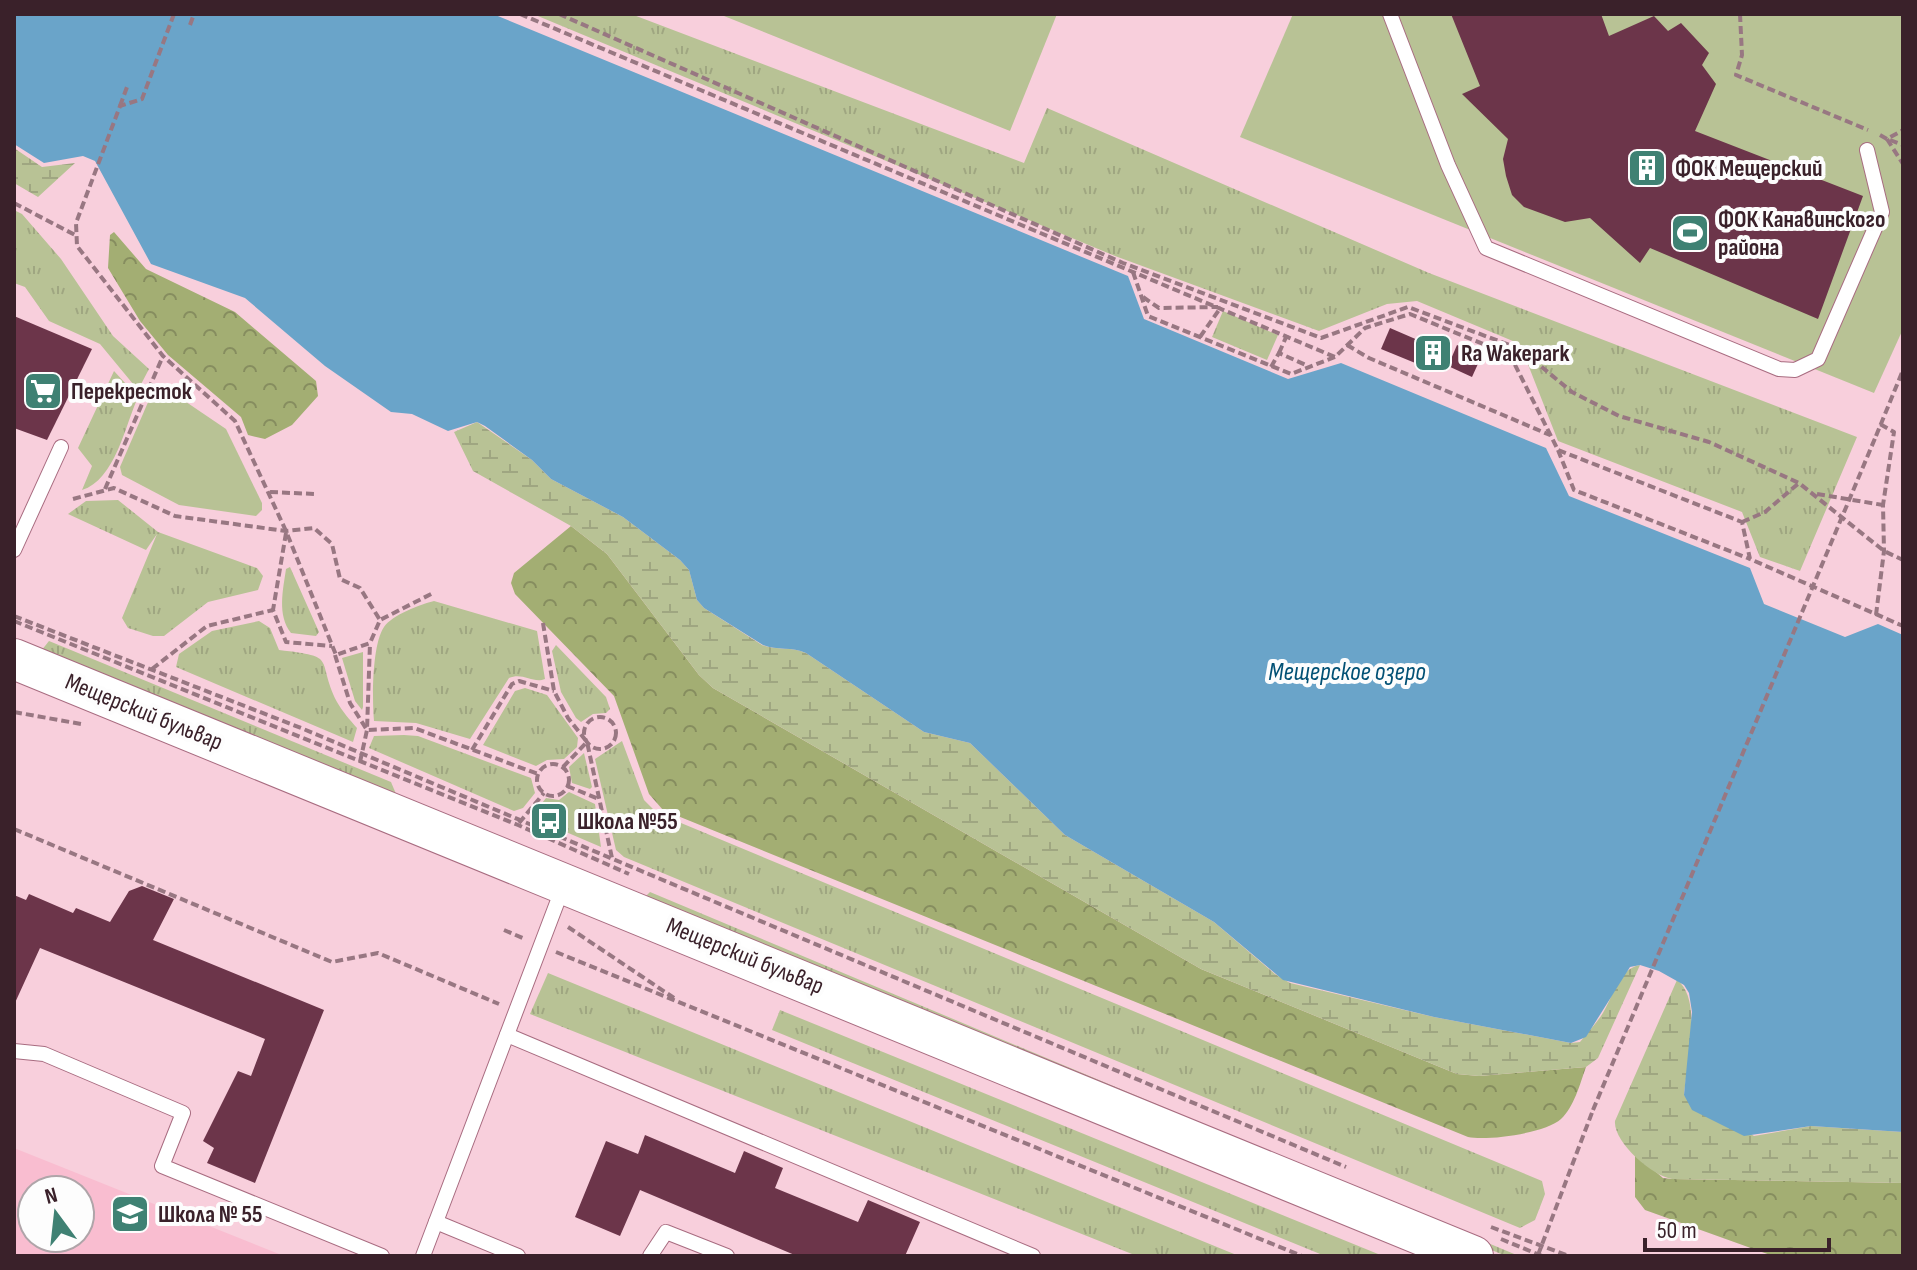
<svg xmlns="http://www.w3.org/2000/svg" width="1917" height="1270" font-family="'Sofia Sans Condensed',sans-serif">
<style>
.built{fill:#f9bdd0;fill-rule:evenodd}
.grass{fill:url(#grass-tufts)}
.forest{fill:url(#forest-crowns)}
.wetland{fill:url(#wetland-marsh)}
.garden{fill:#b8c295}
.water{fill:#6aa4c9}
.building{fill:#6c354a}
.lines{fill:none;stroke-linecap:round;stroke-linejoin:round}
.service-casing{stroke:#a86c80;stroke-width:16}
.secondary-casing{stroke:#a86c80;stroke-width:42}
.path{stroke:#987782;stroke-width:4;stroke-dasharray:8 4;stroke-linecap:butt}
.service{stroke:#fff;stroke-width:14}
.secondary{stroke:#fff;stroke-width:40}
.path-bridge{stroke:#987782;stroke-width:4;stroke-dasharray:8 4;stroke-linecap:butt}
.labels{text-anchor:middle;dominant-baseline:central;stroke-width:8;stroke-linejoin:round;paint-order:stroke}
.poi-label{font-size:24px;font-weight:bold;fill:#3a212a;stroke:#fdfdfd;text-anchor:start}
.street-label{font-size:24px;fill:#3a212a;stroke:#fdfdfd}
.water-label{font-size:26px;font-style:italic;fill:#025175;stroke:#fdfdfd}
</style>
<defs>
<pattern id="grass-tufts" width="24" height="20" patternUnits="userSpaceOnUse" patternTransform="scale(2)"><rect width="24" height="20" fill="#b8c295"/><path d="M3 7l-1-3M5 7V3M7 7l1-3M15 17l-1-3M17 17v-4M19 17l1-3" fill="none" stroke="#9fa681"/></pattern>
<pattern id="forest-crowns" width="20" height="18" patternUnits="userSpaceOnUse" patternTransform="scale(2)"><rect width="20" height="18" fill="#a3ae73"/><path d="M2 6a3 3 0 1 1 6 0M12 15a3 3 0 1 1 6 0" fill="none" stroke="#868d5f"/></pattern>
<pattern id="wetland-marsh" width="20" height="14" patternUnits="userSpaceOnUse" patternTransform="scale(2)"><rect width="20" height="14" fill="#b8c295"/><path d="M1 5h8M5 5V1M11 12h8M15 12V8" fill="none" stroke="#9fa681"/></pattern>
</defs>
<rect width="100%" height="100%" fill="#f8cfdc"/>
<path class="built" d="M14,1148L284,1256H14ZM32,1190H80V1238H32Z"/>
<g class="grass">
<polygon points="533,14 631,14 1024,163 1047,108 1429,273 1857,437 1800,571 1760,557 1742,512 1558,441 1520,344 1417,301 1387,304 1319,331 1115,256"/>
<polygon points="14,210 22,214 61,259 113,336 149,369 138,390 100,344 49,321 25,287 14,283"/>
<polygon points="1223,311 1278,335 1267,360 1212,337"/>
<path d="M114,371L138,397C125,426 115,480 82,490L92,466L78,448Z"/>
<polygon points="118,500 158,532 257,568 263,576 258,590 208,602 164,636 153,636 128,628 122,618 157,534 146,550 68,514 86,501"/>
<path d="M290,567L319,632L316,636L291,633C277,615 283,590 286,569Z"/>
<path d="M434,601L537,631L545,679C533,684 523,672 509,678L470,739L416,723L374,721C372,699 372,644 384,627C392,615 421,604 434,601Z"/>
<path d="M259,621L270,628L279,650C340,657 315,658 337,702C342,711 350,720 357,728L353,742L176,667L179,654L212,631Z"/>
<polygon points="49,641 391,782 399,801 41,651"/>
<polygon points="556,645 606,697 610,709 606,713 593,714 581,722 576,718 561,692 552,651"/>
<polygon points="363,652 363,707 362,710 355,701 342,658"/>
<polygon points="525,688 547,695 578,738 577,747 564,759 547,760 536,766 483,745 515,691"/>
<polygon points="404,735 418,736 531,778 535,793 523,808 514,811 369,748 374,736"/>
<polygon points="622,741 644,800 657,813 1542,1181 1545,1194 1535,1220 1520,1228 624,857 616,850 595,759"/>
<polygon points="584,753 592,787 590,789 572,783 569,767"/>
<polygon points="569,792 595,804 601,847 531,817 546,798 559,800"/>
<polygon points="650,892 1519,1256 1506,1256 644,898"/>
<polygon points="548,973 1239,1256 1137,1256 530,1014"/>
<polygon points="780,1010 1383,1256 1325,1256 772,1030"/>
</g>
<g class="forest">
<polygon points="114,232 146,269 235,312 316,381 318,396 292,425 265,439 248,435 241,417 168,355 140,321 108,268 110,235"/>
<path d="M571,526L607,554L699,675L713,688L1201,969L1457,1074L1479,1076L1586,1067C1580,1084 1574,1107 1561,1119C1546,1133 1488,1141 1468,1137L663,810L649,794L614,696L515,594L511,583L514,573Z"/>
<polygon points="1635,1154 1663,1178 1672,1179 1903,1183 1903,1256 1773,1256 1645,1210 1635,1197"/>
</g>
<g class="wetland">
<polygon points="14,148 42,167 75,163 38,197 14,183"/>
<path d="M477,422L532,460L551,479L623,517L680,560L689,570L697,600L704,608L762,645C777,651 792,646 806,653L924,732L970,743L1065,835L1214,922L1275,974L1290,983L1434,1017L1571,1043L1580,1042C1587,1033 1595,1025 1601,1016C1613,999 1617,969 1640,965L1598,1058L1586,1067L1479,1076L1457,1074L1201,969L713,688L699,675L607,554L571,526L473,471L454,432Z"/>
<path d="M1677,980C1703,999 1687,1065 1684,1095L1754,1136L1811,1126L1903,1132V1183L1672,1179C1652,1176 1613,1142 1615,1121Z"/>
</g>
<g class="garden">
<polygon points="719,14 1057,14 1010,131"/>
<polygon points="1293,14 1903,14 1903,329 1874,393 1240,137"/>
<polygon points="164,387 226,429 262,503 262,510 256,516 179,505 122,475 120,467 152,393"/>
</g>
<path class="water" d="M14,14H493L1128,276L1144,319L1288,379L1341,363L1546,448L1569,496L1750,568L1764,604L1845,637L1878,624L1903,635V1132L1811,1126L1744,1136L1692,1110L1684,1095L1692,1012L1689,993L1684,985L1659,971L1640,965L1630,967L1586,1037L1571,1043L1434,1017L1283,980L1214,922L1065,835L970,743L924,732L806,653C792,646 777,651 763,645L704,608L697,600L689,570L680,560L623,517L551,479L532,460L485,426L477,422L448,431L412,414L391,412L325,366L245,298L151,264L95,161L83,156L44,163L14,144Z"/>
<g class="building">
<polygon points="1451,14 1601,14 1609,36 1654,16 1668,31 1681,23 1709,53 1702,65 1716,84 1695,131 1863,196 1818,319 1650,248 1640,263 1590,218 1565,222 1524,207 1512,195 1506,176 1503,159 1508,139 1462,94 1480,86"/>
<polygon points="14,316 92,349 47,440 14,428"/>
<polygon points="1390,328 1434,347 1425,367 1381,349"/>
<polygon points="1457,345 1482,355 1472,377 1448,366"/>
<polygon points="142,886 174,899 153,940 324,1010 255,1183 207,1163 214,1148 203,1141 238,1071 251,1076 265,1039 40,948 14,1005 14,895 26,900 29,894 73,913 76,908 110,922 129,891"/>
<polygon points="645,1135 735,1173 744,1151 783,1168 775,1188 858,1222 868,1200 920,1222 905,1256 797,1256 640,1190 620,1236 575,1217 606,1141 638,1154"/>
</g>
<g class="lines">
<defs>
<g id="service">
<polyline points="1390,14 1448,165 1486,248 1779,369 1795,370 1818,359 1882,212 1867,150"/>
<polyline points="14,550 61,447"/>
<polyline points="507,1035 1033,1256"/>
<polyline points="14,1051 44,1054 183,1113 162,1166 382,1256"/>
<polyline points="436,1222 518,1256"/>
<polyline points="423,1256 563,887"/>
<polyline points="650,1256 666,1232 727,1256"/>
</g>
<polyline id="secondary" points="14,659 1473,1256"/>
</defs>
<use href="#service" class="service-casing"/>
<use href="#secondary" class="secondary-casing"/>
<g class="path">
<polyline points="174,14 142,99 120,106 76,223 77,246 163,356 235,421 286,531 336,655 370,643 380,620 433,593"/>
<polyline points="520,14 1335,357 1365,328 1410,314 1510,355 1558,450 1742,522 1750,559 1903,626"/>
<polyline points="559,14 1123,263 1321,338 1408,307 1520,349 1572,392 1619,416 1709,442 1799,483 1884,551 1903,560"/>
<polyline points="1740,14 1742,55 1736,75 1868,130"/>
<polyline points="190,25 194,14"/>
<polyline points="120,106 127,87"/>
<polyline points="1880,135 1887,139 1903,130"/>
<polyline points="1887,139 1903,164"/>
<polyline points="1890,140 1903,145"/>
<polyline points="14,203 75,235"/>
<polyline points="1133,272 1148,316 1291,374 1335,357"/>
<polyline points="1143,297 1159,308 1218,307"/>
<polyline points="1200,337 1221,307"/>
<polyline points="1347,345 1369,358 1550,435"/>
<polyline points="1279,353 1287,335"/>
<polyline points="1271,367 1279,353 1308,366"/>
<polyline points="1876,436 1903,370"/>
<polyline points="1558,450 1574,490 1750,559"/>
<polyline points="105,489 163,356"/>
<polyline points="270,492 315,494"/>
<polyline points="1817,494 1883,505"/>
<polyline points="73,499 114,488 175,516 286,531 314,528 332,544 340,579 360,588 380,620"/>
<polyline points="1742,522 1765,512 1799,483"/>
<polyline points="286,533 273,610 286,642 332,646"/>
<polyline points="1876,615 1884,551 1883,505 1894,432 1880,424"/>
<polyline points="14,616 301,728 1346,1167"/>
<polyline points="14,621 518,825 629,874"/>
<polyline points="543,623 554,691 568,718 587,742 612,858"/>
<polyline points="335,655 350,703 367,730 414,728 538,774"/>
<polyline points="152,669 207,626 273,610"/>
<polyline points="14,712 81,724"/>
<circle cx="600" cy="733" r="16"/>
<polyline points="472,750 512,684 519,681 554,691"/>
<polyline points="360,762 367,730 370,643"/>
<circle cx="553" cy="780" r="16"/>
<polyline points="563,767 586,743"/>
<polyline points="567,786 599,799"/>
<polyline points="519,823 544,793"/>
<polyline points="14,829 332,962 378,953 499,1004"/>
<polyline points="568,927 674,998"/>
<polyline points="504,930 525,939"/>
<polyline points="556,952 1302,1256"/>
<polyline points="1491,1227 1569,1256"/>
<polyline points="1501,1239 1542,1256"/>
<polyline points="1538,1255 1593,1110"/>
</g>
<use href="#service" class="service"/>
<use href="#secondary" class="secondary"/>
<polyline class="path-bridge" points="1593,1110 1876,436"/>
</g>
<defs>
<symbol id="building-square" viewBox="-11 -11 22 22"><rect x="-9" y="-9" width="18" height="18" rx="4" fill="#3f8173" stroke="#fdfdfd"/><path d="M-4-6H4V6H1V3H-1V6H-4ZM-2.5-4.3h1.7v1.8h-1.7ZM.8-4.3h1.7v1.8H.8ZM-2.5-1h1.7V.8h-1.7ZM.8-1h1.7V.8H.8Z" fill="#fff"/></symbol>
<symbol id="stadium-square" viewBox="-11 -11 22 22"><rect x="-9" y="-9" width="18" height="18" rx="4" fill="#3f8173" stroke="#fdfdfd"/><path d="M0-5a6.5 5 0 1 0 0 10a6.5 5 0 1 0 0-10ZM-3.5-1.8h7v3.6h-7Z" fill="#fff"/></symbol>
<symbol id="supermarket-square" viewBox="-11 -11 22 22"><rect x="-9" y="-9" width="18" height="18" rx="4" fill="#3f8173" stroke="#fdfdfd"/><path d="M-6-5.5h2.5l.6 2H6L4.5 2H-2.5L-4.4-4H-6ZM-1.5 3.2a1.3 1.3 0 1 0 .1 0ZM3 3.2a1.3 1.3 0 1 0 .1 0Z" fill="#fff"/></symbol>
<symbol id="bus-square" viewBox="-11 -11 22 22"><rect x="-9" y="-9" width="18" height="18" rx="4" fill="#3f8173" stroke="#fdfdfd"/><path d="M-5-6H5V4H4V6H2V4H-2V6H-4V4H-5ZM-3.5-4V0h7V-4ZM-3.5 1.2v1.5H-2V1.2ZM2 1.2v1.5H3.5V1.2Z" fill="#fff"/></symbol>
<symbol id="school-square" viewBox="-11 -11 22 22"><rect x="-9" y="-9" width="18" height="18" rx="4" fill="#3f8173" stroke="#fdfdfd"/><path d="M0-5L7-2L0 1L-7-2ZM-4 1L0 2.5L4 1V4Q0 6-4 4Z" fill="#fff"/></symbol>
</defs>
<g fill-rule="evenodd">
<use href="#building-square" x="1625" y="146" width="44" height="44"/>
<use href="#stadium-square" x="1668" y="211" width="44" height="44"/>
<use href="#building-square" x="1411" y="331" width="44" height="44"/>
<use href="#supermarket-square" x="21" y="369" width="44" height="44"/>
<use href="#bus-square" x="527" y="799" width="44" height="44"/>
<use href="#school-square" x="108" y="1192" width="44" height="44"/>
</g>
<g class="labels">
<g class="poi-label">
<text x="1675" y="168">ФОК Мещерский</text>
<text x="1718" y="219">ФОК Канавинского<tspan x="1718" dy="28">района</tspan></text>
<text x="1461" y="353">Ra Wakepark</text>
<text x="71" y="391">Перекресток</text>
<text x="577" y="821">Школа №55</text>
<text x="158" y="1214">Школа № 55</text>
</g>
<g class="street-label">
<text transform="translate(144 712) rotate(22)">Мещерский бульвар</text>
<text transform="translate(745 956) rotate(22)">Мещерский бульвар</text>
</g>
<g class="water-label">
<text x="1347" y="672">Мещерское озеро</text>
</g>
</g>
<rect width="1917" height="1270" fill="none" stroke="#3a212a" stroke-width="32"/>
<g transform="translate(56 1214) rotate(345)"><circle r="38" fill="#fdfdfd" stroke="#afa5a9" stroke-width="2"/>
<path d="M0-6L14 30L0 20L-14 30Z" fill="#3f8173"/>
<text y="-12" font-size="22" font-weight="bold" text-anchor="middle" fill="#3a212a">N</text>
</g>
<path d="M1645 1238v12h184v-12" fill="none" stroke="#3a212a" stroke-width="4"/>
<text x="1657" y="1238" font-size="24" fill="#3a212a" stroke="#fdfdfd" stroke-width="6" paint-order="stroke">50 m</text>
</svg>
